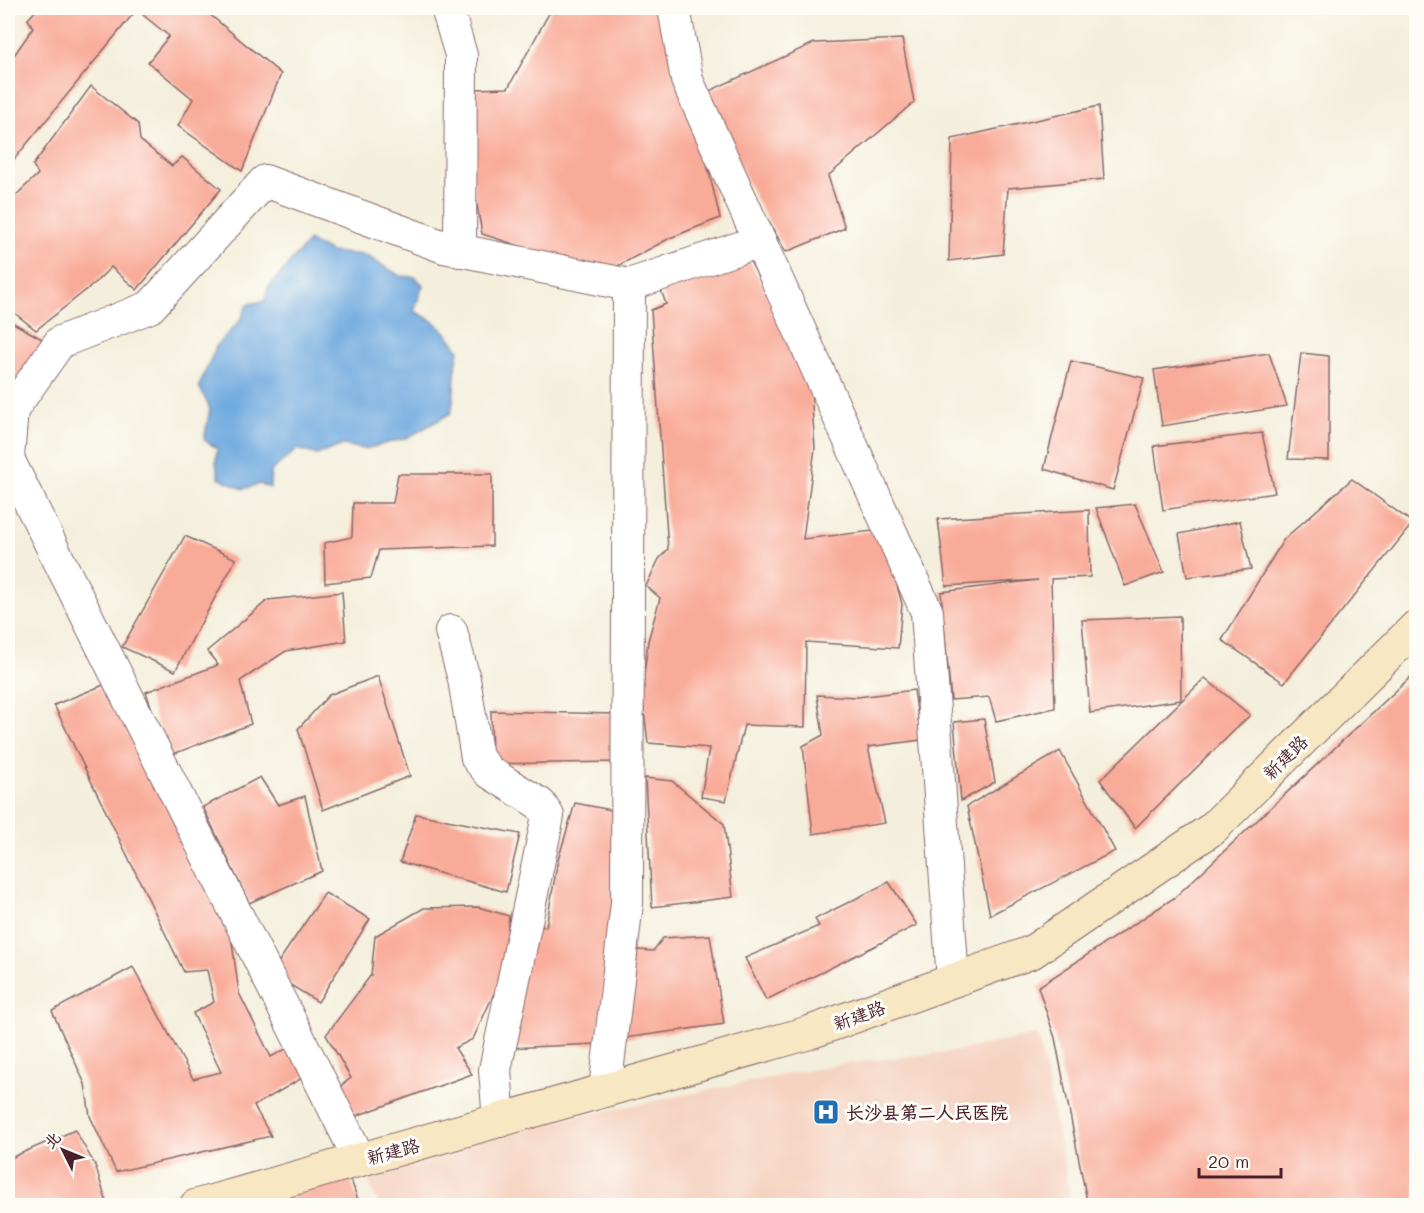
<svg xmlns="http://www.w3.org/2000/svg" width="1424" height="1213" font-family="Mali,'LXGW WenKai TC',sans-serif">
<style>
.built{fill:#f5d3c1}
.water{fill:#6ea9df;stroke:#5c6485;stroke-width:1.5}
.building{fill:#f9ab99}
.lines{fill:none;stroke-linecap:round;stroke-linejoin:round}
.street-casing{stroke:#866869;stroke-width:34}
.secondary-casing{stroke:#866869;stroke-width:35}
.street{stroke:#fff;stroke-width:32}
.secondary{stroke:#f7e8c3;stroke-width:33}
.labels{text-anchor:middle;dominant-baseline:central;stroke-width:6;stroke-linejoin:round;paint-order:stroke}
.street-label{font-size:18px;fill:#4a1f2b;stroke:#fdfcf7}
.poi-label{font-size:18px;font-weight:bold;fill:#4a1f2b;stroke:#fdfcf7;text-anchor:start}
</style>
<rect width="100%" height="100%" fill="#fdfcf7"/>
<filter id="ink" filterUnits="userSpaceOnUse"><feTurbulence type="fractalNoise" baseFrequency=".0167" numOctaves="2"/><feDisplacementMap in="SourceGraphic" scale="12" xChannelSelector="R" yChannelSelector="G"/><feConvolveMatrix kernelMatrix="1 2 1 2 8 2 1 2 1" color-interpolation-filters="sRGB"/></filter>
<filter id="wash" filterUnits="userSpaceOnUse"><feTurbulence type="fractalNoise" baseFrequency=".008" numOctaves="4" result="noise"/><feDisplacementMap in="SourceGraphic" scale="24" xChannelSelector="R" yChannelSelector="G"/><feGaussianBlur stdDeviation="1.35" result="paint"/><feColorMatrix in="noise" values="0 0 0 0 0 0 0 0 0 0 0 0 0 0 0 0 0 1.4 0 .05"/><feComposite in="paint" operator="in"/></filter>
<g filter="url(#wash)">
<rect width="100%" height="100%" fill="#f4efdc"/>
<polygon class="built" points="1038,1034 1072,1205 379,1205 360,1160 839,1064 957,1051"/>
<path class="water" d="M309,241L331,252L365,255L400,276L415,277L423,285L414,311C435,321 448,331 459,351C453,372 456,392 451,413L407,438L365,449L343,445L317,455L298,449L271,471L270,488L260,484L243,489L219,478L216,463L217,448L204,440L210,409L199,386L217,345L240,321L248,304L265,301L268,288Z"/>
<g id="blocks">
<g class="building">
<polygon points="38,8 138,8 8,167 8,64 33,28 28,19"/>
<polygon points="150,8 202,8 281,74 242,171 178,126 193,99 148,62 169,36 143,15"/>
<polygon points="552,8 664,8 687,80 720,218 670,238 614,268 564,260 482,234 472,175 474,89 508,88"/>
<polygon points="902,39 914,102 828,176 845,228 786,252 752,192 707,92 814,43"/>
<polygon points="91,86 138,124 140,140 172,166 182,157 221,189 137,290 111,267 95,283 36,330 8,308 8,203 38,174 33,165"/>
<polygon points="1099,106 1104,179 1008,188 1003,254 949,261 952,139"/>
<polygon points="750,261 810,377 815,448 803,539 882,530 902,604 898,648 806,642 805,727 744,725 726,801 701,797 709,748 648,743 642,693 648,641 660,598 646,586 659,559 668,549 651,310 666,304 656,276"/>
<polygon points="8,320 49,343 8,394"/>
<polygon points="1269,353 1287,406 1162,426 1154,370"/>
<polygon points="1301,353 1329,356 1329,460 1288,459"/>
<polygon points="1071,361 1144,378 1113,490 1044,469"/>
<polygon points="1262,433 1275,493 1163,510 1154,446"/>
<polygon points="398,474 492,474 492,546 379,550 371,578 325,583 324,543 352,537 353,503 393,503"/>
<polygon points="1352,479 1413,523 1284,683 1222,640 1284,539"/>
<polygon points="1135,504 1164,572 1125,586 1096,508"/>
<polygon points="1089,510 1090,577 1051,579 1055,708 996,721 989,697 951,700 941,592 1038,580 946,586 938,519"/>
<polygon points="1240,521 1251,569 1187,577 1179,534"/>
<polygon points="185,536 236,559 175,671 122,647"/>
<polygon points="342,592 346,641 286,651 240,681 251,724 168,756 146,692 218,665 207,651 268,600"/>
<polygon points="1180,616 1181,700 1090,713 1082,620"/>
<polygon points="1416,672 1416,1206 1088,1206 1055,1038 1038,987 1174,898"/>
<polygon points="378,676 410,776 323,810 298,729 329,695"/>
<polygon points="1205,678 1250,715 1135,828 1100,780"/>
<polygon points="106,684 230,928 239,993 271,1057 293,1045 309,1074 254,1106 271,1136 116,1172 90,1116 85,1084 52,1011 133,967 193,1079 221,1072 193,1013 214,1002 207,970 184,972 54,705"/>
<polygon points="914,690 921,740 868,747 885,823 813,834 803,746 823,735 817,695 858,697"/>
<polygon points="491,711 615,714 619,762 492,764"/>
<polygon points="984,719 995,782 961,801 954,722"/>
<polygon points="1060,751 1115,851 990,915 967,806"/>
<polygon points="260,777 278,805 305,796 322,871 249,903 203,807"/>
<polygon points="645,778 672,781 724,824 733,897 652,907"/>
<polygon points="575,803 627,813 597,1044 507,1048 525,924 546,927 558,860"/>
<polygon points="416,814 520,834 506,892 400,862"/>
<polygon points="889,882 917,925 766,1000 745,958 819,926 815,919"/>
<polygon points="325,893 370,919 318,1002 271,973"/>
<polygon points="478,907 509,916 502,976 473,1039 455,1048 472,1074 356,1116 338,1088 351,1078 326,1035 371,975 375,936 424,908"/>
<polygon points="710,935 724,1024 625,1038 621,949 653,951 663,938"/>
<polygon points="75,1130 95,1165 108,1206 8,1206 8,1159"/>
<polygon points="349,1174 360,1206 269,1206 269,1205"/>
</g>
</g>
</g>
<g filter="url(#ink)">
<use href="#blocks" fill-opacity="0" stroke="#866869" stroke-width="1.5"/>
<g class="lines">
<defs>
<g id="street">
<polyline points="447,8 461,55 460,251"/>
<polyline points="674,8 687,80 927,612 953,980"/>
<polyline points="8,457 12,410 60,342 150,307 265,181 444,247 629,285 760,241"/>
<polyline points="8,459 360,1160"/>
<polyline points="451,631 464,679 477,758 489,772 540,804 548,816 495,1070 499,1121"/>
<polyline points="605,1090 627,903 629,285"/>
</g>
<polyline id="secondary" points="196,1206 808,1033 1032,952 1212,829 1416,627"/>
</defs>
<use href="#street" class="street-casing"/>
<use href="#secondary" class="secondary-casing"/>
<use href="#street" class="street"/>
<use href="#secondary" class="secondary"/>
</g>
</g>
<defs>
<symbol id="hospital-square" viewBox="-11 -11 22 22"><rect x="-9" y="-9" width="18" height="18" rx="4" fill="#1f6fb2" stroke="#fdfcf7"/><path d="M-5-5h3v3.5h4V-5h3V5h-3V1.5h-4V5h-3Z" fill="#fff"/></symbol>
</defs>
<g fill-rule="evenodd">
<use href="#hospital-square" x="811" y="1097" width="30" height="30"/>
</g>
<g class="labels">
<g class="street-label">
<text transform="translate(1285 757) rotate(-45)">新建路</text>
<text transform="translate(859 1015) rotate(-20)">新建路</text>
<text transform="translate(393 1151) rotate(-15)">新建路</text>
</g>
<g class="poi-label">
<text x="846" y="1112">长沙县第二人民医院</text>
</g>
</g>
<rect width="1424" height="1213" fill="none" stroke="#fdfcf7" stroke-width="30"/>
<g transform="translate(63 1150) rotate(313)" stroke="#fdfcf7" stroke-width="4.5" paint-order="stroke">
<path d="M0-4.5L10 22L0 15L-10 22Z" fill="#4a1f2b"/>
<text y="-9" font-size="16" font-weight="bold" text-anchor="middle" fill="#4a1f2b">北</text>
</g>
<path d="M1199 1168v9h82v-9" fill="none" stroke="#4a1f2b" stroke-width="3"/>
<text x="1208" y="1168" font-size="18" fill="#4a1f2b" stroke="#fdfcf7" stroke-width="4.5" paint-order="stroke">20 m</text>
</svg>
